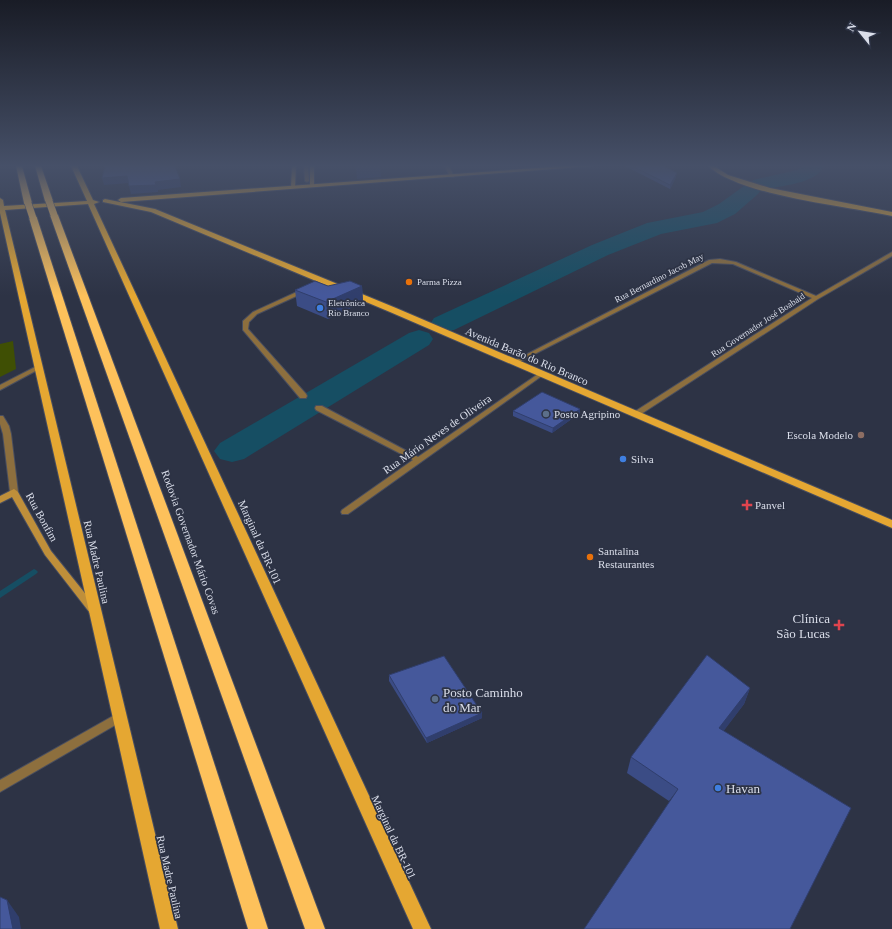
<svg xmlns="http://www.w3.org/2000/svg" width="892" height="929" font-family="'Times New Roman',serif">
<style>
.green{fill:#3f4f04}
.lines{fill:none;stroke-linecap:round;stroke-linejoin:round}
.stream{fill:#164e63;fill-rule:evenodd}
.river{fill:#164e63;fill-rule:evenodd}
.street-casing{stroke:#494e5f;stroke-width:2}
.secondary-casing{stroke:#494e5f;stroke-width:2}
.primary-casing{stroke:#494e5f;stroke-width:2}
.highway-casing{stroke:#494e5f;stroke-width:2}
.street{fill:#8d6f3e;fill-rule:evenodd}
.secondary{fill:#bf8f3a;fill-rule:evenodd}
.primary{fill:#e5a732;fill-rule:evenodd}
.highway{fill:#fdc15b;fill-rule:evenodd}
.highway-bridge-casing{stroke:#494e5f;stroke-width:8;stroke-linecap:butt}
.highway-bridge{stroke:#fdc15b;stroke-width:7}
.wall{fill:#3b4c85}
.shaded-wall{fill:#303e6c}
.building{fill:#45589b;stroke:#303e6c}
.food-dot{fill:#e8710a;stroke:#2d3345;stroke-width:1.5}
.shop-dot{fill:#3f7fe0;stroke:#2d3345;stroke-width:1.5}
.service-dot{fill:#5c6f8a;stroke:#2d3345;stroke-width:1.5}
.education-dot{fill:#8d6e63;stroke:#2d3345;stroke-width:1.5}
.health-dot{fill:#e0444e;stroke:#2d3345;stroke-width:1.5}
.labels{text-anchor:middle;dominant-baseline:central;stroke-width:3.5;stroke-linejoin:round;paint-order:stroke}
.far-street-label{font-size:9px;fill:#dadeea;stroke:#2d3345}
.far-poi-label{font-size:9px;fill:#dadeea;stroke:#2d3345;text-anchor:start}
.street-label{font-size:11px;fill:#dadeea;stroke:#2d3345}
.poi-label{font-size:11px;fill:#dadeea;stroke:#2d3345;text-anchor:start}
.near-poi-label{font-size:13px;fill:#dadeea;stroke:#2d3345;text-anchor:start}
</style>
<rect width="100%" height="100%" fill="#2d3345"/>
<polygon class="green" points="13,341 16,369 0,377 0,344"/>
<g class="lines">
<polygon class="stream" points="34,569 36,570 38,572 36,574 0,598 0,591"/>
<g class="river">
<path d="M803,166H825C813,185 782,185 761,190L758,194L735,214L717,223L661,234L608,255L454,330L444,332L434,330L430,324L434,318L592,245L647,223L703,212L719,204L744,186L750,184L753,180L797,170Z"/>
<polygon points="419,330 429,333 433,339 429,345 244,459 232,462 220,459 214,451 220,443 409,333"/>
</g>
<defs>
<g id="street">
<polygon points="304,166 308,166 309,181 307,182 305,181"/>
<polygon points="445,166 449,166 454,177 450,177"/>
<polygon points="892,252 892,256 818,299 638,416 632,416 631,414 812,298 733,264 712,263 517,363 515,364 512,362 709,260 720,259 736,262 816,296"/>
<polygon points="323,280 325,281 325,283 257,314 249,322 248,329 306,394 307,396 306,398 300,398 243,330 243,321 253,312"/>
<polygon points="39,365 41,366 41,368 0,390 0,385"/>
<polygon points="541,372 544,374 543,375 348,514 342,514 341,512 342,510 413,460 316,410 315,408 316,406 322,406 418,457"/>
<polygon points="0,416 3,416 9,426 11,434 18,492 14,495 10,492 3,434 0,424"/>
<polygon points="120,712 124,714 126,717 124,720 0,792 0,780"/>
</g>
<g id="secondary">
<polygon points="292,166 296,166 295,187 293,188 291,187"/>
<polygon points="310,166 314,166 314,186 312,187 310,186"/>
<polygon points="14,489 18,492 51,551 96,607 98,610 96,613 93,614 90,613 45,555 12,497 0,503 0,496"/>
</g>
<g id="primary">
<polygon points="71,166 77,166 93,200 99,202 94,204 431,929 413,929 88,204 5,210 178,929 160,929 0,213 0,198 3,200 4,206 87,201"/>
<polygon points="564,166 592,166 121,202 118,200 121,198"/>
<path d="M708,166H714L728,175L770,188L892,212V216C846,206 741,196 708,166Z"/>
<polygon points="105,199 155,209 396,308 892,520 892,528 390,312 151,212 103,202 103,200"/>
</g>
<g id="highway">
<polygon points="16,166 22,166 32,203 31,205 25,205 24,203"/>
<polygon points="35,166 41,166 53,201 51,202 47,202 45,201"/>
<polygon points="51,213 54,213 58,215 325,929 305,929 50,215"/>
<polygon points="30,216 36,216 37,218 268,929 248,929 29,218"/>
</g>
</defs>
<use href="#street" class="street-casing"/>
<use href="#secondary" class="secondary-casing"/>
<use href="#primary" class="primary-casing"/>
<use href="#highway" class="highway-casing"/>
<use href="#street" class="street"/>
<use href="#secondary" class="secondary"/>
<use href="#primary" class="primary"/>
<use href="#highway" class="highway"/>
<defs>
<g id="highway-bridge">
<polyline points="49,201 54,215"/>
<polyline points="28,203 33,218"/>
</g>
</defs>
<use href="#highway-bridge" class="highway-bridge-casing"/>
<use href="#highway-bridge" class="highway-bridge"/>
</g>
<g class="wall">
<polygon points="625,166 664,166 676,177 670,189"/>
<polygon points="328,286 362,286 363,302 328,319 297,306 295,290"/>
<polygon points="580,409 580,413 552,433 513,416 513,411"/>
<polygon points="389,675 482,713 482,718 427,743 389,681"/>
<polygon points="750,688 744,704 669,801 627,773 631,757"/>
</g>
<g class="shaded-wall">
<polygon points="356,166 380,166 381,177 357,179"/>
<polygon points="677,173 676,177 670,189 670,185"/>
<polygon points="127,176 129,183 104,185 102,178"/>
<polygon points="180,179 181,187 158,190 158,192 131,194 129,186 155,182"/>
<polygon points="362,286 363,302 328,319 326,302"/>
<polygon points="580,409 580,413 552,433 553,428"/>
<polygon points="750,688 744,704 714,744 719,728"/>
<polygon points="482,713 482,718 427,743 426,738"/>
<polygon points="7,900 19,917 21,929 13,929"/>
</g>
<g class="building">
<polygon points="105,166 175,166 180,179 155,182 156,185 129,186 127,176 102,178"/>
<polygon points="632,166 664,166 677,173 670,185"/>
<polygon points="315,281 328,286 350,281 362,286 326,302 295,290"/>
<polygon points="542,392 580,409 553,428 513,411"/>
<polygon points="707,655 750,688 719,728 851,808 790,929 584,929 678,789 631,757"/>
<polygon points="444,656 482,713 426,738 389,675"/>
<polygon points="0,897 7,900 13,929 0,929"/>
</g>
<linearGradient id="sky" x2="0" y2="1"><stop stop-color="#191c26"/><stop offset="0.56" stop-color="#465068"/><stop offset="1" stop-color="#465068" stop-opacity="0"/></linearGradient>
<rect width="892" height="296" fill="url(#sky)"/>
<g class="food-dot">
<circle cx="409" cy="282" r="4"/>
<circle cx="590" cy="557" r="4"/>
</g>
<g class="shop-dot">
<circle cx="320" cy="308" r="4"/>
<circle cx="623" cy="459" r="4"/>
<circle cx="718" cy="788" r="4"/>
</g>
<g class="service-dot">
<circle cx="546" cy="414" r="4"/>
<circle cx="435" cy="699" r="4"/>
</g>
<circle class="education-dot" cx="861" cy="435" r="4"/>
<g class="health-dot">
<path d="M745 499h4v4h4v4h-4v4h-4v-4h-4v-4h4z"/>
<path d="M837 619h4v4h4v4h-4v4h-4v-4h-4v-4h4z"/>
</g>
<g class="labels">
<g class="far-street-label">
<text transform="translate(659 278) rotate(-27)">Rua Bernardino Jacob May</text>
<text transform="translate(758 325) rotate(-33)">Rua Governador José Boabaid</text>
</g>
<g class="far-poi-label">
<text x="417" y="282">Parma Pizza</text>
<text x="328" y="303">Eletrônica<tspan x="328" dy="10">Rio Branco</tspan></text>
</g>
<g class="street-label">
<text transform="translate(527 356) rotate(23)">Avenida Barão do Rio Branco</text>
<text transform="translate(437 434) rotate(-35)">Rua Mário Neves de Oliveira</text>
<text transform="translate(42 517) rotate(61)">Rua Bonfim</text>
<text transform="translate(191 542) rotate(70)">Rodovia Governador Mário Covas</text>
<text transform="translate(260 542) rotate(66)">Marginal da BR-101</text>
<text transform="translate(97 562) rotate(77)">Rua Madre Paulina</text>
<text transform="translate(394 837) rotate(65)">Marginal da BR-101</text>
<text transform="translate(170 877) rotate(77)">Rua Madre Paulina</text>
</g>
<g class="poi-label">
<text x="554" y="414">Posto Agripino</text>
<text x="853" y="435" text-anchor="end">Escola Modelo</text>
<text x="631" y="459">Silva</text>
<text x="755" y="505">Panvel</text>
<text x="598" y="551">Santalina<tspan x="598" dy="13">Restaurantes</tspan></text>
</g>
<g class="near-poi-label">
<text x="830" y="618" text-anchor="end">Clínica<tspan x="830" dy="15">São Lucas</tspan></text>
<text x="443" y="692">Posto Caminho<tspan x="443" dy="15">do Mar</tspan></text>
<text x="726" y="788">Havan</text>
</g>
</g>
<g transform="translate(860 32) rotate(300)" stroke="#2d3345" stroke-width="3" paint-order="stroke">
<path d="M0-3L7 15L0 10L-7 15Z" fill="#dadeea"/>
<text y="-6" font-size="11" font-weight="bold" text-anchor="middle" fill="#dadeea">N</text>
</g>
</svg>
